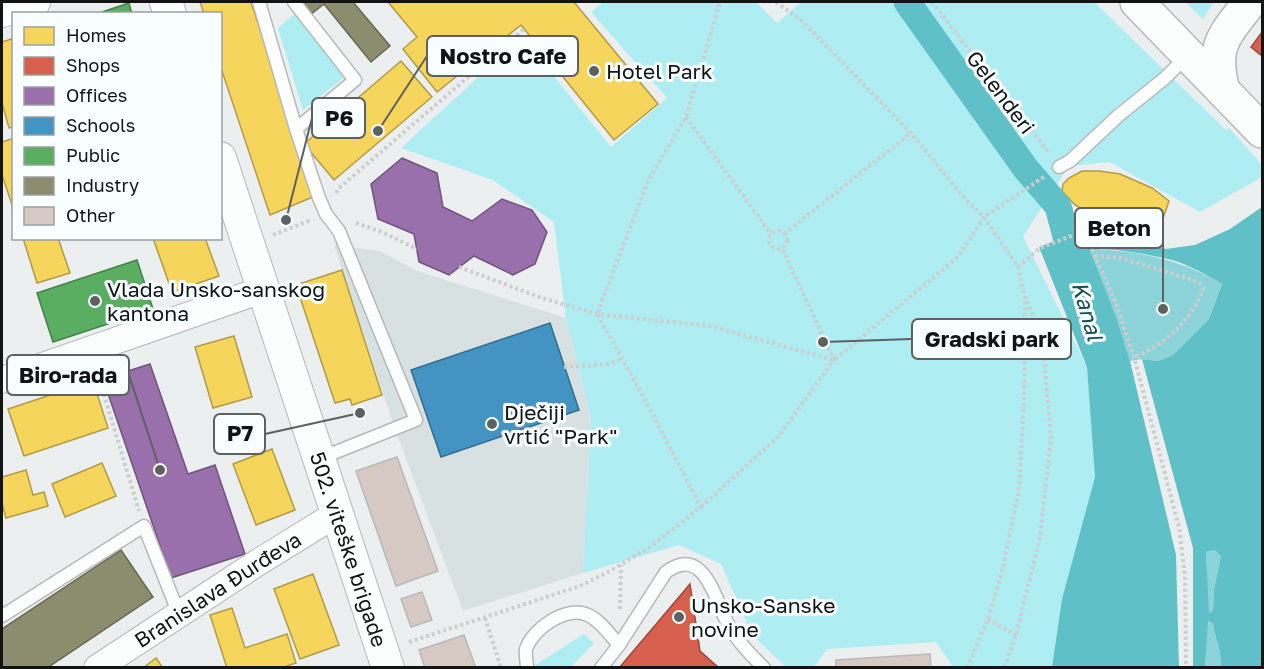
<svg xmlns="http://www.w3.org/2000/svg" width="1264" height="669" font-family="'Golos Text',sans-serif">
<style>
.built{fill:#d8e1e2}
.green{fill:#aeedf2}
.forest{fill:#8cd4d9}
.water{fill:#60c0c7;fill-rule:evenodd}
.homes{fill:#f6d55c;stroke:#b29b46;stroke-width:1.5}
.shops{fill:#d6604d;stroke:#9b493c;stroke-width:1.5}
.offices{fill:#9970ab;stroke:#70547e;stroke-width:1.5}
.schools{fill:#4393c3;stroke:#346d8e;stroke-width:1.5}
.public{fill:#5aae61;stroke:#44804a;stroke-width:1.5}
.industry{fill:#8c8c6e;stroke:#676853;stroke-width:1.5}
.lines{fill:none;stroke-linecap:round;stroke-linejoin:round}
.canal{stroke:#60c0c7;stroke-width:27}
.building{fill:#d7c9c3;stroke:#b8b9b9;stroke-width:1.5}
.service-casing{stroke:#b6b8b8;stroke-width:15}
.minor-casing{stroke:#b6b8b8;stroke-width:28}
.tertiary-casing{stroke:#b6b8b8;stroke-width:34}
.secondary-casing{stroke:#b6b8b8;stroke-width:36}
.path{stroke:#cdcece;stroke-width:4;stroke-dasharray:3 3;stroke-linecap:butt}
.service{stroke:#fcfdfd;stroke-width:12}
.minor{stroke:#fcfdfd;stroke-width:26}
.tertiary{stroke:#fcfdfd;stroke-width:32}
.secondary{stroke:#fcfdfd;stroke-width:33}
.poi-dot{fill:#5e6161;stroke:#f8fdfe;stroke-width:2}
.labels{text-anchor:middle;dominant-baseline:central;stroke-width:6;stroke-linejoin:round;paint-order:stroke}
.poi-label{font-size:21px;fill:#121414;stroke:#f8fdfe;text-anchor:start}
.street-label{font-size:21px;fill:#121414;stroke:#f8fdfe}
.water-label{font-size:22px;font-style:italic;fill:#184e52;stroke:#f8fdfe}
.leader{fill:none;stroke:#5e6161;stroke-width:2}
.callout-dot{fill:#5e6161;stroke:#f8fdfe;stroke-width:2}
.callout{fill:#f8fdfe;stroke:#5e6161;stroke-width:2}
.callout-label{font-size:22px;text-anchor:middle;font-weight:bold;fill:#121414}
</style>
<rect width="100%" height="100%" fill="#ebefef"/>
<polygon class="built" points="334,245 380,251 417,271 566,318 591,418 583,573 463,611 395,429"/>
<g class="green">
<polygon points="603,2 756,2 777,23 801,2 1094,2 1226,130 1229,128 1262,165 1262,177 1200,212 1110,162 1069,166 1023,236 1087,367 1095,477 1062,599 1052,667 953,667 936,642 827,649 814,667 787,668 752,635 721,564 679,545 583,573 591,418 566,318 554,222 493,180 401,148 522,37 611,147 667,98 591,12"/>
<polygon points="1185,2 1214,2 1203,19"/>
<polygon points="296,13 346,76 303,110 278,28"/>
<polygon points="584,634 594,643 571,667 534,667 534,666"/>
</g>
<g class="forest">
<path d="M1093,249C1139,251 1183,260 1222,284L1209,319L1173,355L1158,361L1142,359L1130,361L1118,322L1089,251Z"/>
<polygon points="1215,549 1221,556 1214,589 1213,610 1208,613 1206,552"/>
<path d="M1207,621L1213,624C1215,639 1222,652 1221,667L1205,668Z"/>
</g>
<path class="water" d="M1262,207V667H1221C1222,652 1215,639 1213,624L1208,621L1205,667H1193V548L1142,359L1158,361L1173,355L1209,319L1222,284C1207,275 1189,265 1172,260C1156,256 1103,245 1090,251L1118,322L1130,361L1176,555L1179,667H1052L1062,599L1095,477L1087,367L1039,247L1085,229L1166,249L1195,245L1230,229ZM1215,550L1221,556L1214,589L1213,610L1209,613L1206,552Z"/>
<g class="homes">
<polygon points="200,2 251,2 315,196 270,215 220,65 220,14 204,14"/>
<polygon points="388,2 574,2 658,104 614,140 521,25 437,92 403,49 417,37"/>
<polygon points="14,38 14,127 9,128 2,103 2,42"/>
<polygon points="401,61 432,97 334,180 304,144"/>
<polygon points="14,138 14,211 2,175 2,142"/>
<polygon points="1082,171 1099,171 1120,174 1152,188 1169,201 1159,230 1121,224 1093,215 1075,205 1062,191 1063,184 1069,178"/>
<polygon points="23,238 58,238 70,273 37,283"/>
<polygon points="153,238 205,238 219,276 172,292"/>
<polygon points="342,270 382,395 352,405 350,399 335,403 296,285"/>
<polygon points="234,336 252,397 213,408 195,347"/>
<polygon points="93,381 108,428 24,456 8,409"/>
<polygon points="272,449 295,510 256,525 233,464"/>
<polygon points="102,463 116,496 65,517 52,484"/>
<polygon points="26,470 33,495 44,492 48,506 6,518 2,503 2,477"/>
<polygon points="313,574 339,645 300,659 274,589"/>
<polygon points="232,608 245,648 287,634 296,663 281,668 227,668 210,615"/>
<polygon points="156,658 163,668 143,668"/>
</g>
<g class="shops">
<polygon points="1262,32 1262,56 1251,47"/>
<polygon points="690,584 700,651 719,668 619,668"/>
</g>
<g class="offices">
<polygon points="402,158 437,173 443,207 472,221 502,199 532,210 547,232 535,264 513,275 474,256 449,275 419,262 414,234 378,219 371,184"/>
<polygon points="150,364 188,474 215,465 245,554 171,578 103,379"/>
</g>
<polygon class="schools" points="550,323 579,410 441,457 411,370"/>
<g class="public">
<polygon points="129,3 132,14 96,14"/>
<polygon points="137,260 153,309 53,342 37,293"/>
</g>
<g class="industry">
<polygon points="299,2 353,2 390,46 371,62 324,4 310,15"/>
<polygon points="121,550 153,597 47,668 2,668 2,629"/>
</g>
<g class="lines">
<polyline class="canal" points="907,2 1026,169 1058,206 1075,271"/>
</g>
<g class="building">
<polygon points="397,457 438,571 396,586 356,471"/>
<polygon points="422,592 432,620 411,627 401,599"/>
<polygon points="464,635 476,668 425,668 419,650"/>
<polygon points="930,654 931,668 836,668 836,660"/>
</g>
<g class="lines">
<defs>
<g id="service">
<polyline points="259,2 296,129 319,198 326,214 339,231 416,420 321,458"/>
<polyline points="294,2 355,80 296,129"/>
<polyline points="1059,167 1070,161 1118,116 1165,78 1187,56"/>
<polyline points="2,616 144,526 179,614"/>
<path d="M527,668C527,662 525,654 526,649C533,628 567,605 588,615C601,621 610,635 619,645"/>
<path d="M601,668L619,645L666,572C705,544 715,601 728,624C736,640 751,655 764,668"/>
</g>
<g id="minor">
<polyline points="2,380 265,289"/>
<path id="s1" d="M97,668L257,563L338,513"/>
</g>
<g id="tertiary">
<polyline points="166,2 170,14"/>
<polyline points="2,11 34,2"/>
<path id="s2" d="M220,158L388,668"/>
</g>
<g id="secondary">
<polyline points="1137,2 1262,131"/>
<path d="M1223,91C1211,45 1224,36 1250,2"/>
</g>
</defs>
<use href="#service" class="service-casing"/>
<use href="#minor" class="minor-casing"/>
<use href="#tertiary" class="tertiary-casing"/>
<use href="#secondary" class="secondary-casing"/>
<g class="path">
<polyline points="776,2 802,21 911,133 966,200 984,217 1018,267 1025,297 1042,336 1051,437 1040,537 1016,635 1004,668"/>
<polyline points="932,2 1049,153"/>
<polyline points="686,117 771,234"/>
<polyline points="336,193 339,188 524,29"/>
<polyline points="356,223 382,232 417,249"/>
<circle cx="778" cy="240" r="9"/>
<polyline points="784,234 911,133"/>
<polyline points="273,235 311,220"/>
<path d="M1095,256L1121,258L1199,282L1203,288C1193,319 1164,345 1135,357"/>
<polyline points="459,267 539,297 597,314 710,326 834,360 957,258 984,217 1045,176"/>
<polyline points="1018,267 1040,248 1084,231 1116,303 1134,357 1179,527 1185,576 1186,668"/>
<polyline points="564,367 609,364 622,359"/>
<polyline points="97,371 139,511"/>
<polyline points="701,507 778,437 834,360 782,248"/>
<polyline points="620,609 621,565"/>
<polyline points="485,618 501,668"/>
<polyline points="988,619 1016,635"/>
<polyline points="409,642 580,586 610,571 650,547 701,507 643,396 597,314 648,181 686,117 720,2"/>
<polyline points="967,668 988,619 1002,572 1019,490 1024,404 1025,301"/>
</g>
<use href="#service" class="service"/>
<use href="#minor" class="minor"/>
<use href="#tertiary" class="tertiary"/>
<use href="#secondary" class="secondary"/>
</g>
<g class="poi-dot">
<circle cx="594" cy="71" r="6"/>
<circle cx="95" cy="301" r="6"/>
<circle cx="492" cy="424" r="6"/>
<circle cx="679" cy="617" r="6"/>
</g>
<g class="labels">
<g class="poi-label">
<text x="606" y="71">Hotel Park</text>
<text x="107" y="289">Vlada Unsko-sanskog<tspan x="107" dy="24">kantona</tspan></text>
<text x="504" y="412">Dječiji<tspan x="504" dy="24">vrtić "Park"</tspan></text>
<text x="691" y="605">Unsko-Sanske<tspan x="691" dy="24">novine</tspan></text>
</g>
<g class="street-label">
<text transform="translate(1001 92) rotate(53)">Gelenderi</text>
<text stroke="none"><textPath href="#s2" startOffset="412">502. viteške brigade</textPath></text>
<text stroke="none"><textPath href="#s1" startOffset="144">Branislava Đurđeva</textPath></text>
</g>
<g class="water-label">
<text transform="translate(1088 311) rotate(74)">Kanal</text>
</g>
</g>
<path class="leader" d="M378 131L427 56M286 220L312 118M1163 309L1163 228M823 342L912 339M160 470L129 375M360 413L265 434"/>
<g class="callout-dot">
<circle cx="378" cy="131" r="6"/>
<circle cx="286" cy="220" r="6"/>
<circle cx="1163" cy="309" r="6"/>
<circle cx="823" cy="342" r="6"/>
<circle cx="160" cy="470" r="6"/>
<circle cx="360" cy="413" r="6"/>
</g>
<g class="callout">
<rect x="427" y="36" width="151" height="40" rx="6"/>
<rect x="312" y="98" width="53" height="40" rx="6"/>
<rect x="1075" y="208" width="88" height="40" rx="6"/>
<rect x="912" y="319" width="159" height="40" rx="6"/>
<rect x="7" y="355" width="122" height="40" rx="6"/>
<rect x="214" y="414" width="51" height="40" rx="6"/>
</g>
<g class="callout-label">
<text x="503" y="64">Nostro Cafe</text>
<text x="339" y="126">P6</text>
<text x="1119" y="236">Beton</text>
<text x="992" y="347">Gradski park</text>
<text x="68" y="383">Biro-rada</text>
<text x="240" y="441">P7</text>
</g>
<rect width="1264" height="669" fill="none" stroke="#121414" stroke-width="6"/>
<rect x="12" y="12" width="210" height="228" fill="#f8fdfe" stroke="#9ca0a0" stroke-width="1.5"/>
<rect x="24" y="27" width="30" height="18" fill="#f6d55c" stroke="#9ca0a0" stroke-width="1.5"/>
<text x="66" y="42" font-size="18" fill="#121414">Homes</text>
<rect x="24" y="57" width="30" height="18" fill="#d6604d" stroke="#9ca0a0" stroke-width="1.5"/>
<text x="66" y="72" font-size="18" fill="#121414">Shops</text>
<rect x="24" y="87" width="30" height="18" fill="#9970ab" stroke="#9ca0a0" stroke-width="1.5"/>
<text x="66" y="102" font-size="18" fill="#121414">Offices</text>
<rect x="24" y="117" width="30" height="18" fill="#4393c3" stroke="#9ca0a0" stroke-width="1.5"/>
<text x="66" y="132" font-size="18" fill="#121414">Schools</text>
<rect x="24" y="147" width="30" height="18" fill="#5aae61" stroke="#9ca0a0" stroke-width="1.5"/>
<text x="66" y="162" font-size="18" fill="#121414">Public</text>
<rect x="24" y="177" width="30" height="18" fill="#8c8c6e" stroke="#9ca0a0" stroke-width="1.5"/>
<text x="66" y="192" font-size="18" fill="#121414">Industry</text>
<rect x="24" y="207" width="30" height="18" fill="#d7c9c3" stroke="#9ca0a0" stroke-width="1.5"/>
<text x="66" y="222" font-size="18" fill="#121414">Other</text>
</svg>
